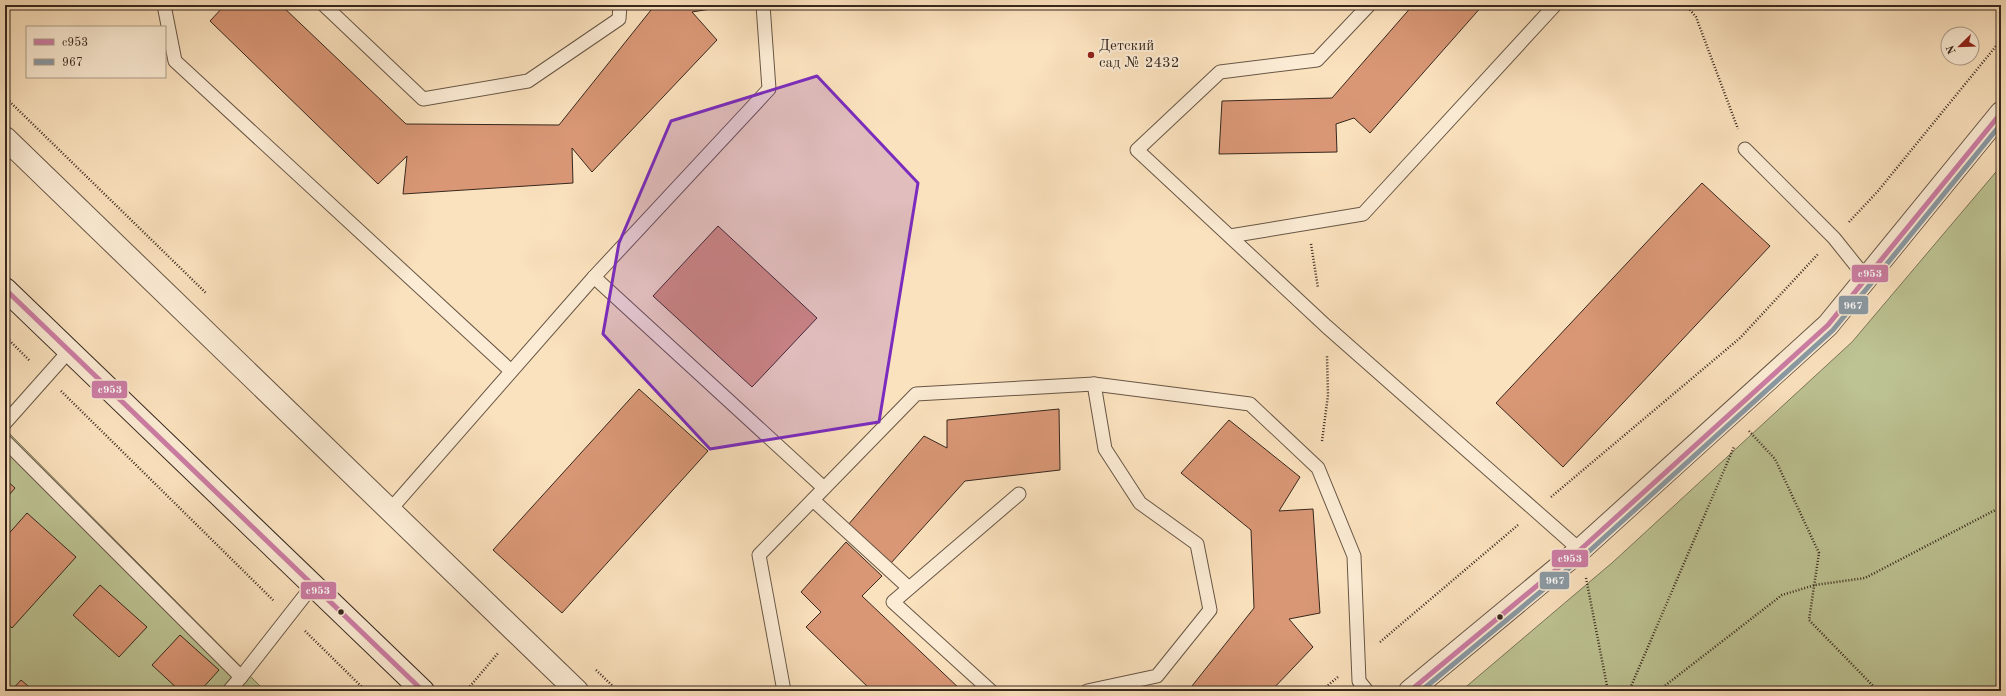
<svg xmlns="http://www.w3.org/2000/svg" width="2006" height="696" font-family="'Old Standard TT',serif">
<style>
.green{fill:#bdc393;stroke:#7a7558}
.building{fill:#d99776;stroke:#37271d}
.lines{fill:none;stroke-linecap:round;stroke-linejoin:round}
.lane-casing{stroke:#685645;stroke-width:15}
.street-casing{stroke:#685645;stroke-width:24}
.secondary-casing{stroke:#37271d;stroke-width:24}
.path{stroke:#37271d;stroke-width:2.5;stroke-dasharray:1 2;stroke-linecap:butt}
.lane{stroke:#fcecd5;stroke-width:13}
.street{stroke:#fcecd5;stroke-width:22}
.secondary{stroke:#fcecd5;stroke-width:22}
.bus-1-casing{stroke:#fcecd5;stroke-width:8}
.bus-2-casing{stroke:#fcecd5;stroke-width:8}
.bus-1{stroke:#cd7da5;stroke-width:5}
.bus-2{stroke:#8a9aa5;stroke-width:5}
.marked{fill:#7b2cbf;fill-opacity:0.2;stroke:#7b2cbf;stroke-width:3;stroke-linejoin:round}
.poi-dot{fill:#8f2418;stroke:#fcecd5;stroke-width:1.5}
.bus-dot{fill:#37271d;stroke:#fcecd5;stroke-width:1.5}
.labels{text-anchor:middle;dominant-baseline:central;stroke-width:4;stroke-linejoin:round;paint-order:stroke}
.poi-label{font-size:15px;fill:#37271d;stroke:#fcecd5;text-anchor:start}
.line-badge{stroke:#fcecd5;stroke-width:1.5}
.badge-label{font-size:11px;text-anchor:middle;font-weight:bold;fill:#fff}
</style>
<rect width="100%" height="100%" fill="#fbe2be"/>
<filter id="stains"><feTurbulence type="fractalNoise" baseFrequency=".005" numOctaves="4"/><feColorMatrix values="0 0 0 0 .2 0 0 0 0 .09 0 0 0 0 .02 0 0 0 .5 -.17"/></filter>
<radialGradient id="worn" r=".72"><stop offset=".6" stop-color="#630" stop-opacity="0"/><stop offset="1" stop-color="#630" stop-opacity=".3"/></radialGradient>
<g class="green">
<polygon points="2001,166 2001,691 1461,691 1613,562 1852,342"/>
<polygon points="5,429 265,691 5,691"/>
</g>
<g class="building">
<polygon points="223,5 281,5 406,124 559,125 655,5 723,5 723,7 692,12 717,40 592,172 572,148 573,183 403,194 407,156 378,184 210,21 224,6"/>
<polygon points="1413,5 1483,5 1370,133 1354,118 1336,124 1337,152 1219,154 1222,101 1332,98"/>
<polygon points="1702,183 1770,246 1563,467 1496,403"/>
<polygon points="718,226 817,318 752,387 653,296"/>
<polygon points="639,389 708,451 562,613 493,550"/>
<polygon points="1059,409 1060,470 965,481 891,563 848,525 924,436 947,448 947,420"/>
<polygon points="1229,420 1300,477 1279,511 1313,509 1320,613 1289,619 1313,647 1271,691 1188,691 1254,608 1251,530 1181,473"/>
<polygon points="5,479 15,488 5,500"/>
<polygon points="27,513 76,557 12,628 5,621 5,538"/>
<polygon points="846,542 882,576 862,596 962,691 872,691 806,627 821,612 801,592"/>
<polygon points="100,585 147,627 119,657 73,615"/>
<polygon points="180,635 219,670 200,691 180,691 152,665"/>
<polygon points="21,680 34,691 11,691"/>
</g>
<g class="lines">
<defs>
<g id="lane">
<polyline points="164,5 175,61 511,371"/>
<polyline points="324,5 423,99 528,81 619,19 620,5"/>
<polyline points="1369,5 1317,60 1220,72 1137,150 1326,326 1580,550"/>
<polyline points="1745,149 1834,238 1866,278"/>
<polyline points="1230,236 1363,214 1555,5"/>
<polyline points="594,277 824,488"/>
<polyline points="5,423 69,351"/>
<polyline points="5,441 241,677 229,691"/>
<polyline points="813,500 909,588"/>
<polyline points="390,510 594,277 769,89 763,5"/>
<polyline points="241,677 313,585"/>
<polyline points="784,691 759,555 916,394 1094,384 1250,404 1318,468 1354,556 1359,681 1367,691"/>
<polyline points="991,691 893,602 1019,494"/>
<polyline points="1087,691 1157,676 1210,610 1197,544 1140,503 1105,449 1094,384"/>
</g>
<g id="street">
<polyline points="5,138 577,691"/>
<polyline points="1410,691 1580,550 1828,325 2001,113"/>
</g>
<polyline id="secondary" points="5,289 423,691"/>
</defs>
<use href="#lane" class="lane-casing"/>
<use href="#street" class="street-casing"/>
<use href="#secondary" class="secondary-casing"/>
<g class="path">
<polyline points="1686,5 1696,17 1738,129"/>
<polyline points="5,97 206,293"/>
<polyline points="1849,222 1878,191 2001,40"/>
<polyline points="1311,244 1318,288"/>
<polyline points="5,336 30,361"/>
<polyline points="61,391 274,601"/>
<polyline points="1749,431 1775,459 1819,553 1809,620 1878,691"/>
<polyline points="1322,441 1328,395 1327,356"/>
<polyline points="1551,497 1740,338 1819,253"/>
<polyline points="1586,578 1608,691"/>
<polyline points="305,631 366,691"/>
<polyline points="1380,642 1518,525"/>
<polyline points="596,670 618,691"/>
<polyline points="466,691 499,652"/>
<polyline points="1321,691 1338,677"/>
<polyline points="1629,691 1734,447"/>
<polyline points="1658,691 1782,595 1815,585 1865,578 2001,507"/>
</g>
<use href="#lane" class="lane"/>
<use href="#street" class="street"/>
<use href="#secondary" class="secondary"/>
<defs>
<g id="bus-1">
<polyline points="5,289 423,691"/>
<polyline points="1410,691 1580,550 1828,325 2001,113"/>
</g>
<polyline id="bus-2" points="1421,691 1585,555 1833,330 2001,124"/>
</defs>
<use href="#bus-1" class="bus-1-casing"/>
<use href="#bus-2" class="bus-2-casing"/>
<use href="#bus-1" class="bus-1"/>
<use href="#bus-2" class="bus-2"/>
</g>
<path class="marked" d="M817,76L918,183L879,422L710,449L603,334L619,243L671,121Z"/>
<circle class="poi-dot" cx="1091" cy="55" r="4"/>
<g class="bus-dot">
<circle cx="341" cy="612" r="3.5"/>
<circle cx="1500" cy="617" r="3.5"/>
</g>
<g class="labels">
<g class="poi-label">
<text x="1099" y="46">Детский<tspan x="1099" dy="17">сад № 2432</tspan></text>
</g>
</g>
<g class="line-badge">
<rect x="1851" y="264" width="38" height="19" rx="4" fill="#cd7da5"/>
<rect x="1838" y="295" width="31" height="20" rx="4" fill="#8a9aa5"/>
<rect x="91" y="380" width="37" height="19" rx="4" fill="#cd7da5"/>
<rect x="1551" y="549" width="38" height="19" rx="4" fill="#cd7da5"/>
<rect x="1539" y="571" width="31" height="19" rx="4" fill="#8a9aa5"/>
<rect x="300" y="581" width="37" height="19" rx="4" fill="#cd7da5"/>
</g>
<g class="badge-label">
<text x="1870" y="277">с953</text>
<text x="1853" y="309">967</text>
<text x="110" y="393">с953</text>
<text x="1570" y="562">с953</text>
<text x="1555" y="584">967</text>
<text x="318" y="594">с953</text>
</g>
<rect width="2006" height="696" fill="none" stroke="#fbe2be" stroke-width="20"/>
<rect x="6" y="6" width="1994" height="684" fill="none" stroke="#37271d" stroke-width="2"/>
<rect x="10" y="10" width="1986" height="676" fill="none" stroke="#37271d"/>
<rect x="26" y="26" width="140" height="52" fill="#fcecd5" stroke="#ad9d8b"/>
<rect x="34" y="39" width="20" height="6" fill="#cd7da5" stroke="#ad9d8b"/>
<text x="62" y="46" font-size="12" fill="#37271d">с953</text>
<rect x="34" y="59" width="20" height="6" fill="#8a9aa5" stroke="#ad9d8b"/>
<text x="62" y="66" font-size="12" fill="#37271d">967</text>
<g transform="translate(1960 46) rotate(247)"><circle r="19" fill="#fcecd5" stroke="#ad9d8b"/>
<path d="M0-3L7 15L0 10L-7 15Z" fill="#8f2418"/>
<text y="-6" font-size="11" font-weight="bold" text-anchor="middle" fill="#37271d">N</text>
</g>
<rect width="100%" height="100%" filter="url(#stains)"/>
<rect width="100%" height="100%" fill="url(#worn)"/>
</svg>
